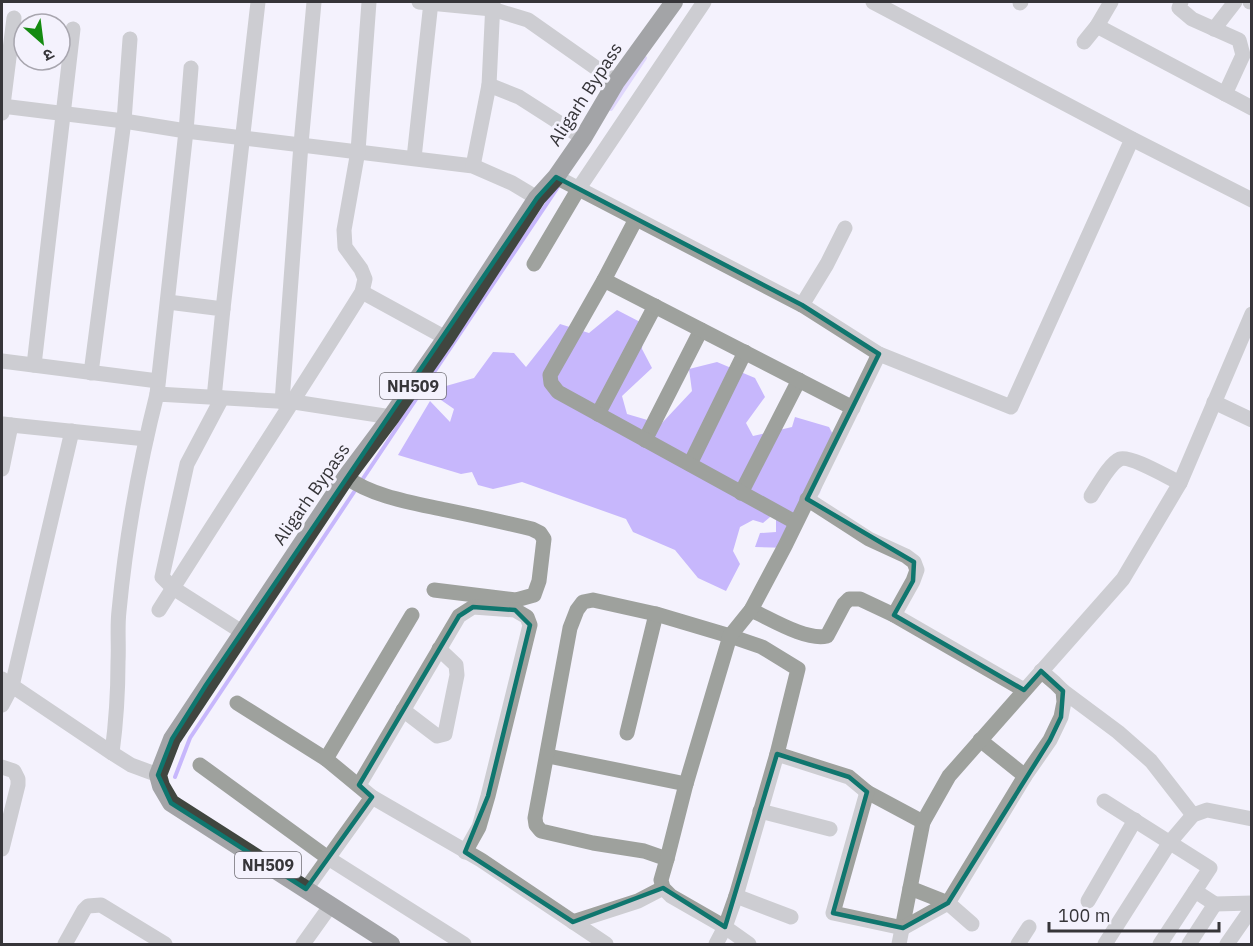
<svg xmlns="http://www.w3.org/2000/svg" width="1253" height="946" font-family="'IBM Plex Sans','Noto Sans Devanagari',sans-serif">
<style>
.water{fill:#c7b7fc}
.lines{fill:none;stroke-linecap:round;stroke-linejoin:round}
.stream{stroke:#c7b7fc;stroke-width:4}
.minor{stroke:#9ea19d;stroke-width:15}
.highway{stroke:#40463f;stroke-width:18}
.marked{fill:none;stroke:#0f766e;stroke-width:4.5;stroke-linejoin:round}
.labels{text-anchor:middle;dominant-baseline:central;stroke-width:6;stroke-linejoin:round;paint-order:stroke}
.shield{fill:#f4f2fd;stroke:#6f6e74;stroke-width:1.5}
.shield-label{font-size:16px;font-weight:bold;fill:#363539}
.street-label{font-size:18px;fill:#363539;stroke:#f4f2fd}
</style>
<rect width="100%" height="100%" fill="#f4f2fd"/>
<polygon class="water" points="617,310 644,324 642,349 652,368 622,396 627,414 661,424 692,391 689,369 717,362 755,378 765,397 746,423 753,436 792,427 795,417 829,427 836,440 820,493 801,519 792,548 755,547 760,533 776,532 776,512 763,523 753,520 740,527 733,551 740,564 726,591 698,578 675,550 633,532 626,519 522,482 493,489 478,485 472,472 461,474 398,455 430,401 450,422 454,409 441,400 439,388 474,378 493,352 514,353 526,367 560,324 589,333"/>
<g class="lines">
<g class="stream">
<polyline points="611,109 645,58"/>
<polyline points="360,483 558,187"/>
<polyline points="175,777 190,738 356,489"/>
</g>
<g class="minor">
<polyline points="419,2 492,9 528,20 616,82"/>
<polyline points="873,2 1132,139 1252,200"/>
<polyline points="1181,2 1179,8 1192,19 1239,40 1243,55 1225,94"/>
<polyline points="1250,2 1252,2"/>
<polyline points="1020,3 1021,2"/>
<polyline points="1097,26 1252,108"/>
<polyline points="1214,29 1235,2"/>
<polyline points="1084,42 1097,26 1111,2"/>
<polyline points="489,85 519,97 583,138"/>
<polyline points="2,106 124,121 186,131 473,166 512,183 537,198"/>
<polyline points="2,113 14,18"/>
<polyline points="414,158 431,2"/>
<polyline points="473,166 489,85 493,2"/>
<polyline points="556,177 802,305 879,354 1011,407 1132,139"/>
<polyline points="534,264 579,188 704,2"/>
<polyline points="604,280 636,219"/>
<polyline points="362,292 446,338"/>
<polyline points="168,302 223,309 214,398"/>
<polyline points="802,305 827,264 845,228"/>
<polyline points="223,309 258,2"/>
<polyline points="2,361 158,381"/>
<polyline points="34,365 73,29"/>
<polyline points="91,373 124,121 130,39"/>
<polyline points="157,394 186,131 191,68"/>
<polyline points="222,398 187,464 162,577 173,588 242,632"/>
<polyline points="282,402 301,144 314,2"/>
<polyline points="1214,402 1252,420"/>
<polyline points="598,414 655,306"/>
<polyline points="11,425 146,439"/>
<polyline points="645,440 701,330"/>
<polyline points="690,464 745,352"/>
<polyline points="2,469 11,425 3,424"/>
<path d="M346,477C373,497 414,503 446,510C475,516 503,522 532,529L540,533L544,539L539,581L534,595L516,600L434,590"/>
<polyline points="741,493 799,380"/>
<path d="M1091,496C1097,487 1110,463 1120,459C1130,455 1169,478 1180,483"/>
<polyline points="807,499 869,539 906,556 914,562 917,570 913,581 894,615"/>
<polyline points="795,522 558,392 551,383 550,375 604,280 853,408"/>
<path d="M159,610C226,504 295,399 362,292L365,279L361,269L345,247L344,230L358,151L369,2"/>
<path d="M751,610C771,619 806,641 827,636L844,604L849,599H860L894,615L1024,690"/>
<polyline points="2,679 112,753 131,765 158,775"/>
<polyline points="1063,691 1118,732 1151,761 1193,815"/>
<polyline points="237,703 326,759 372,797 481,860 606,944"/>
<polyline points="2,705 12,686 72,431"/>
<polyline points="403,710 437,736 445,734 457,675 456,665 439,649"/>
<polyline points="627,733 656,614"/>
<polyline points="980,740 1025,776"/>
<path d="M112,753C116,723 118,692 118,662C119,645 117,628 119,611C126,538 139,465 157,394L294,402L391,417"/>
<polyline points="777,754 849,777 867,792 923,822 899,944"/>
<polyline points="548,756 686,784"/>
<polyline points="326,759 412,615"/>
<polyline points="200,765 328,858 464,944"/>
<polyline points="2,767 14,771 18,779 18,785 2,849"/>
<polyline points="359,785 459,616 473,607 515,610 527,617 530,625 488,796 479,827 465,852"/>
<polyline points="867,792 833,913 903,928 948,903 1025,776 1050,740 1061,717 1064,702 1063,691 1055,683 1041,671"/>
<polyline points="1104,801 1210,868 1160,944"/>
<polyline points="760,811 830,829"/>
<polyline points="923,822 949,776 1123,579 1180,483 1252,314"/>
<polyline points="667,859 644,851 593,843 541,831 536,825 535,818 570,628 577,610 583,602 593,600 656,614 730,636 762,647 798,669 777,754 736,896 725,927 716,944"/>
<polyline points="910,888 948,903 972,924"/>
<polyline points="306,889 372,797"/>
<polyline points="1195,891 1215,904 1252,903"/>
<polyline points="736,896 791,917"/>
<polyline points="1088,901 1135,820"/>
<polyline points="573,922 638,901 663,888"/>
<polyline points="65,944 84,910 88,906 101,905 165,944"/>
<polyline points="303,944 331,905"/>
<polyline points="749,944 725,927 671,896 663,888 661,880 667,859 686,784 730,636 751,610 785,546 879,354"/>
<polyline points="1018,944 1029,927"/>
<polyline points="1105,944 1170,842 1193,815 1207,810 1252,819"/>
<polyline points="1189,944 1215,904"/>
<polyline points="1227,944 1252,908"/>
</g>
<polyline class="highway" points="391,944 171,803 161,786 158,775 172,739 346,477 391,417 446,338 537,198 556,177 583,138 616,82 674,2"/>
</g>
<path d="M0 0H1253V946H0ZM556,177L802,305L879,354L807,499L914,562L913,581L894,615L1024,690L1041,671L1063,691L1061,717L1050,740L948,903L903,928L833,913L867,792L849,777L777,754L725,927L663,888L573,922L465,852L488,796L530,625L515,610L473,607L459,616L359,785L372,797L306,889L171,803L158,775L172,739L206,685L537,198Z" fill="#f4f2fd" fill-opacity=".55" fill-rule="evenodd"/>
<path class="marked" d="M556,177L802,305L879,354L807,499L914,562L913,581L894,615L1024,690L1041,671L1063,691L1061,717L1050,740L948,903L903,928L833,913L867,792L849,777L777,754L725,927L663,888L573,922L465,852L488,796L530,625L515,610L473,607L459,616L359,785L372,797L306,889L171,803L158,775L172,739L206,685L537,198Z"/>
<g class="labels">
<g class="shield">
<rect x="380" y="373" width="66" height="26" rx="4.5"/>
<rect x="235" y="852" width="66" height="26" rx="4.5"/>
</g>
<g class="shield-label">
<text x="413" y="386">NH509</text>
<text x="268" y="865">NH509</text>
</g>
<g class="street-label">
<text transform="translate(585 94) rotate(-57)">Aligarh Bypass</text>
<text transform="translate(311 494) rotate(-55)">Aligarh Bypass</text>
</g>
</g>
<rect width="1253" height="946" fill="none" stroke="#363539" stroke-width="6"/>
<g transform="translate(42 42) rotate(152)"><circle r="28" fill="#f4f2fd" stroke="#a8a6af" stroke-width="1.5"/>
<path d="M0-4.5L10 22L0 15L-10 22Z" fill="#158b11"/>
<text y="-9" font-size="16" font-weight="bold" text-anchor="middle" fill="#363539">उ</text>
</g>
<path d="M1049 922v9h170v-9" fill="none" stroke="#363539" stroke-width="3"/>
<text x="1058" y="922" font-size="18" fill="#363539" stroke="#f4f2fd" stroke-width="4.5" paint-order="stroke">100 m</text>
</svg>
